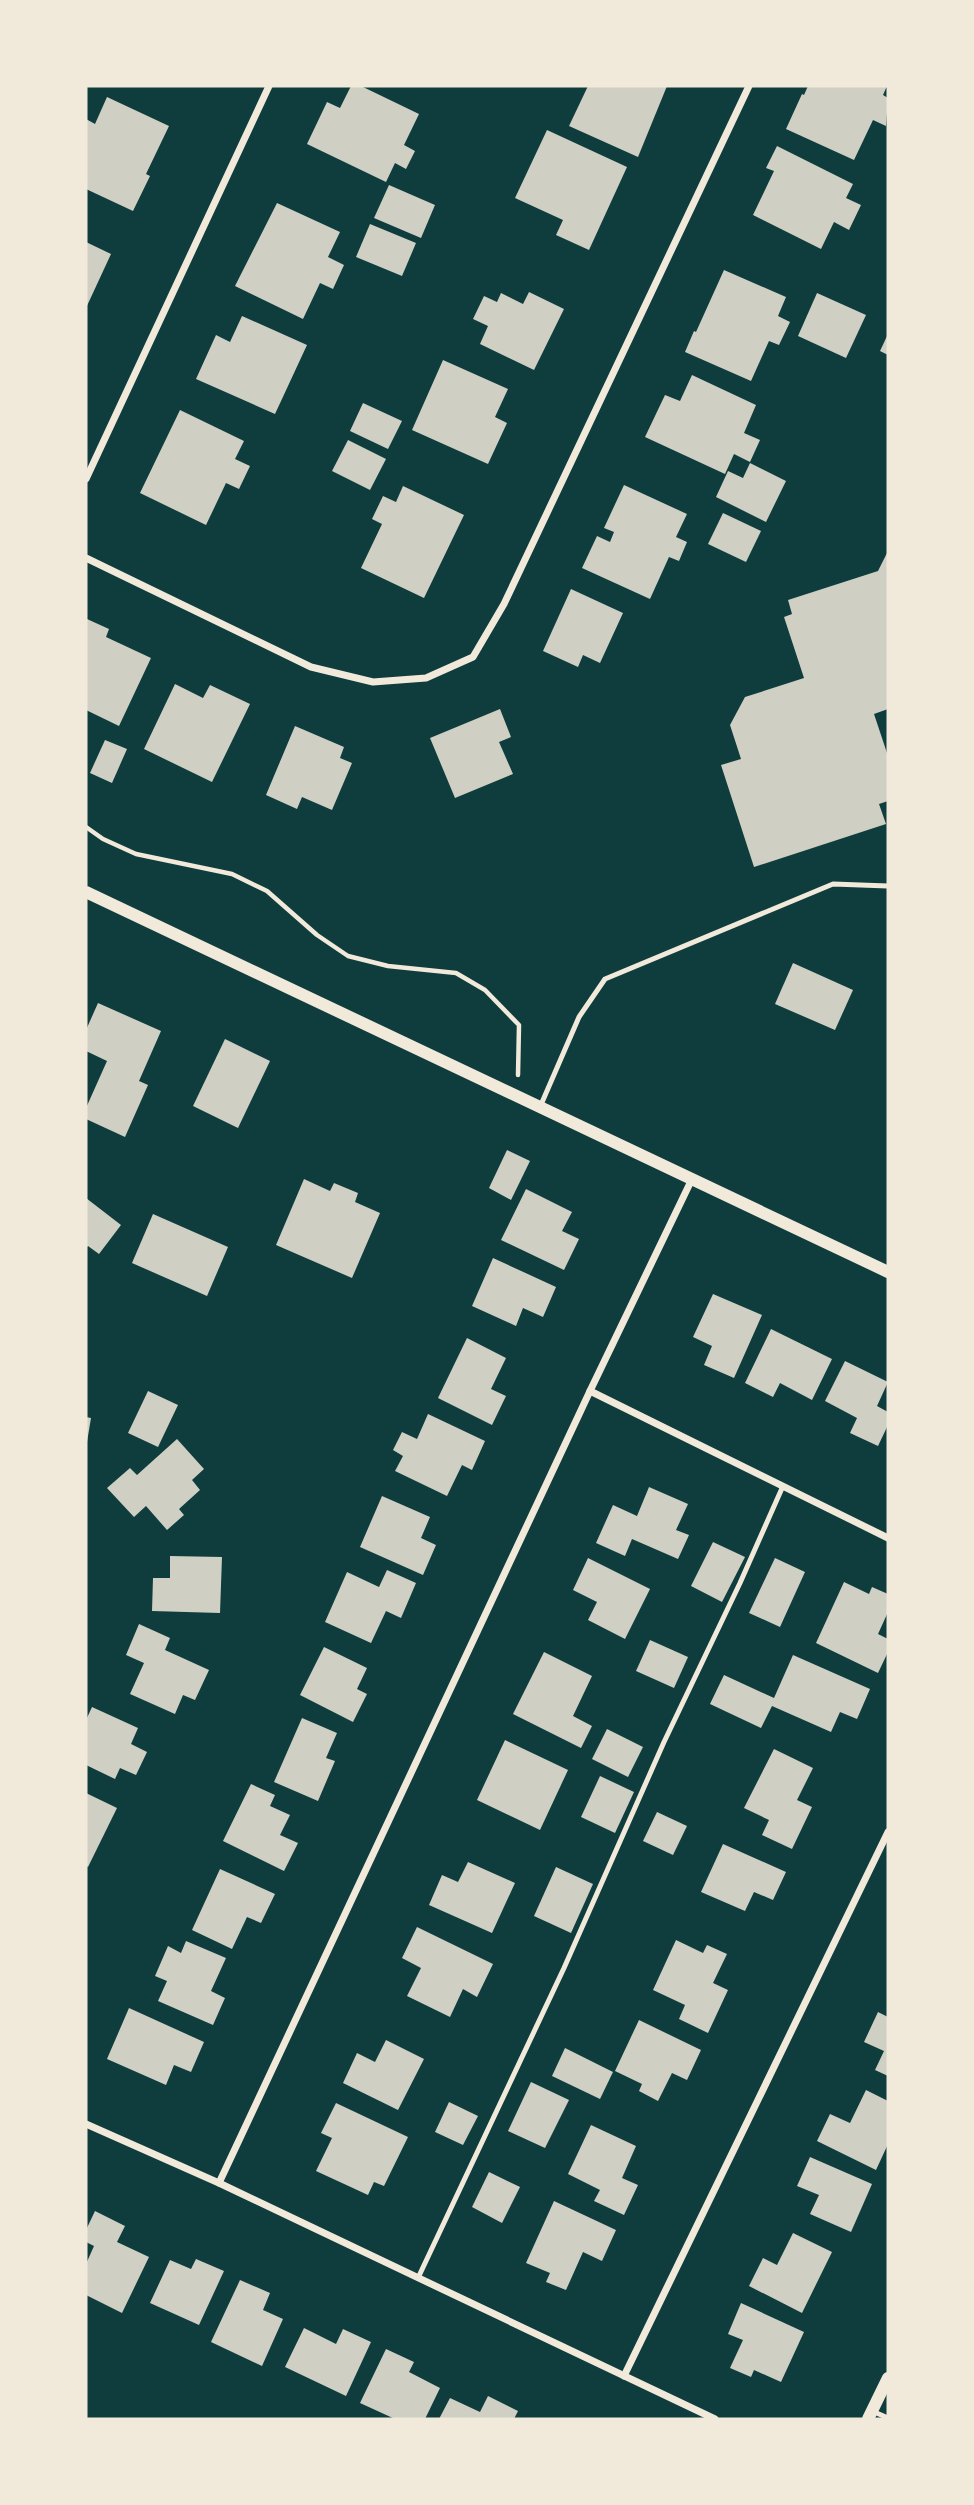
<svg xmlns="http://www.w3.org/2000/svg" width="974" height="2505" font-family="'Source Sans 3',sans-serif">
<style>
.building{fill:#cfcfc3}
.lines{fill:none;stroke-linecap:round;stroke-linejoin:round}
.path{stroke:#f1e9da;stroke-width:4.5}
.service{stroke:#f1e9da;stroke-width:5}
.minor{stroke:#f1e9da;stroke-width:7}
.tertiary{stroke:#f1e9da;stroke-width:12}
</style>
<rect width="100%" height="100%" fill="#0f3d3e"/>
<g class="building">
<polygon points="351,86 361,86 419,114 404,145 415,151 406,169 395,163 386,182 307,144 327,102 340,108"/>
<polygon points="588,86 667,86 638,157 569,126"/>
<polygon points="808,86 887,86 883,95 888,98 886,126 873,120 854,160 786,129 802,94 804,95"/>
<polygon points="107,97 169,126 146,174 150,176 133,211 86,189 86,119 95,124"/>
<polygon points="547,130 627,167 589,250 556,235 563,220 515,198"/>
<polygon points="777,146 853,184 846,198 861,205 849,230 834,222 821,249 753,215 774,171 766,168"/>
<polygon points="389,185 435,205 421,238 374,218"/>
<polygon points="277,203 340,232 328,257 344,265 333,289 320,283 303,319 235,286"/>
<polygon points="370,224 416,243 402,276 356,257"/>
<polygon points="86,242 111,254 86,308"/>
<polygon points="724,270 786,297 778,316 790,322 779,345 769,341 751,381 685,352 694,331 696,332"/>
<polygon points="529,292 564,309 534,370 480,344 488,326 473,319 484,296 497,302 501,293 523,304"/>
<polygon points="817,293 866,315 846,358 798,336"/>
<polygon points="242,316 307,345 275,414 196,379 216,335 230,342"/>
<polygon points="888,334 888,355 880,351"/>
<polygon points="443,360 508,389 495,417 507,423 488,464 412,430"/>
<polygon points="692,375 756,405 744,433 760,440 750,462 734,454 725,474 645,437 665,395 680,401"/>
<polygon points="363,403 402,421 388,449 350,431"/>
<polygon points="180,410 244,441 235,459 250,466 239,489 226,483 206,525 140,493"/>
<polygon points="348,440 386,459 370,490 332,471"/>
<polygon points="750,463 786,481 766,522 716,497 728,471 743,478"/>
<polygon points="624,485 687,514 676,537 687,542 679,561 669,557 650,599 582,568 597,536 610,542 614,532 604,528"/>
<polygon points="403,486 464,515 424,598 361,568 382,524 372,519 383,496 396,502"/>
<polygon points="723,513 761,531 746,562 708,544"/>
<polygon points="888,551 888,709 874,714 888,756 888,801 879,804 886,824 754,867 721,765 741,759 730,725 745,697 804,678 784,617 792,614 788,600 878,571"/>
<polygon points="571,589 623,613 600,663 583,655 578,667 543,651"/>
<polygon points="87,619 109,629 106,637 151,658 119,726 86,710"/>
<polygon points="175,684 203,698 210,685 250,704 212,782 144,749"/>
<polygon points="500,709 511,737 499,742 513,774 455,798 430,738"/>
<polygon points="295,726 344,747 340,758 352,763 332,810 302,797 297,809 266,795"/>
<polygon points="105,740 127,749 112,783 90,773"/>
<polygon points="793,963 853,990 835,1030 775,1004"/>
<polygon points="98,1003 161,1031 139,1081 148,1085 125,1137 86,1119 86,1108 107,1061 86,1051 86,1030"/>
<polygon points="225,1039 270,1061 238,1128 193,1106"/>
<polygon points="507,1150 530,1161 511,1200 489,1188"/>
<polygon points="304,1179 330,1191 334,1183 358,1193 355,1202 380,1213 352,1278 276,1245"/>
<polygon points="526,1189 572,1212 562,1231 579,1239 564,1270 501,1240"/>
<polygon points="86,1198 121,1225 99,1254 88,1246 86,1248"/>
<polygon points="153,1214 228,1247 207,1296 132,1263"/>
<polygon points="493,1258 556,1287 543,1317 523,1308 516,1326 472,1306"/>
<polygon points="713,1294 762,1315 734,1378 704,1365 712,1346 693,1337"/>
<polygon points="771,1329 832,1359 812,1400 780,1383 773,1397 745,1383"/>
<polygon points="467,1338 506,1358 491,1389 506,1396 492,1425 438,1398"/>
<polygon points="845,1361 888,1382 877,1406 888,1412 888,1425 878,1446 850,1433 857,1418 825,1401"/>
<polygon points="148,1391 178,1405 158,1447 128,1433"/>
<polygon points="428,1414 485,1441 472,1470 462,1465 447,1496 395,1471 403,1456 393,1450 402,1432 417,1439"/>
<polygon points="86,1417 91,1418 87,1442 86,1442"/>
<polygon points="177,1439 204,1469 192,1480 200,1490 179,1509 184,1515 167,1530 146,1506 134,1517 107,1488 130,1468 137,1475"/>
<polygon points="649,1487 688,1504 676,1530 689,1535 678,1559 632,1539 625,1556 596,1543 613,1505 637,1516"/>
<polygon points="382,1496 430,1517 421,1538 436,1545 423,1575 360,1547"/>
<polygon points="713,1542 745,1557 722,1602 691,1586"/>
<polygon points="170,1556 222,1557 220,1613 152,1611 153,1578 170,1578"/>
<polygon points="588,1558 650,1589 625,1639 588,1620 597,1602 573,1590"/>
<polygon points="775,1558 805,1572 780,1627 749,1613"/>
<polygon points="387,1570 416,1583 401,1618 386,1611 371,1643 325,1622 347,1572 379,1587"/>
<polygon points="844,1582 869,1594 872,1587 888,1594 888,1612 878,1634 888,1639 888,1652 878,1673 816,1643"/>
<polygon points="139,1624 170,1638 165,1650 209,1670 195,1700 183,1695 175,1714 130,1694 144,1663 126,1655"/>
<polygon points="650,1640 688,1657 674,1688 636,1671"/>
<polygon points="324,1647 367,1668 357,1689 367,1694 353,1722 300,1695"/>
<polygon points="544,1652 592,1676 573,1716 592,1726 581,1748 513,1714"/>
<polygon points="793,1655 870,1689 857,1719 840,1712 831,1732 772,1706 761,1728 710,1704 724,1675 774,1698"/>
<polygon points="92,1707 138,1728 131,1744 147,1752 136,1775 120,1768 115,1779 86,1765 86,1720"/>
<polygon points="302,1718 337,1733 326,1758 335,1761 318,1801 274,1782"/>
<polygon points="607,1729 643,1747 628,1777 592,1759"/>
<polygon points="505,1740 568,1770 540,1830 477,1800"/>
<polygon points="774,1749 813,1768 797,1800 812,1807 792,1849 762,1835 769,1820 744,1808"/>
<polygon points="600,1776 634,1792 615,1833 581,1817"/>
<polygon points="251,1784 275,1795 270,1806 290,1815 280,1835 298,1843 284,1871 223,1841"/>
<polygon points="86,1793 117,1808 88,1867 86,1866"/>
<polygon points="657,1812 687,1826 673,1855 643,1841"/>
<polygon points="723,1844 786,1872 773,1900 754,1892 745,1911 701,1892"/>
<polygon points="468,1862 515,1883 492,1933 429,1905 442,1875 458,1882"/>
<polygon points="556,1867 593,1884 571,1933 534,1916"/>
<polygon points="220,1869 275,1894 261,1923 247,1917 232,1949 192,1930"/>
<polygon points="417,1927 493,1964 477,1997 463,1989 450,2017 407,1996 421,1968 402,1958"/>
<polygon points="676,1940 703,1953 707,1945 727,1954 713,1983 728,1990 708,2033 679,2019 685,2005 653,1990"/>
<polygon points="186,1941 226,1958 211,1991 225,1998 213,2025 158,2001 167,1981 155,1976 168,1946 181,1953"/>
<polygon points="129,2008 204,2042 191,2072 174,2065 166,2085 107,2059"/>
<polygon points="878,2012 888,2017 888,2076 875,2070 884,2051 864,2042"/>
<polygon points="639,2020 701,2050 687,2080 672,2073 658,2101 639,2091 642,2084 615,2071"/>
<polygon points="386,2040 424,2059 398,2110 343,2083 357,2053 375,2062"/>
<polygon points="565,2048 613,2072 600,2099 552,2076"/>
<polygon points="531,2082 569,2100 545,2148 508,2131"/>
<polygon points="866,2090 888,2101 888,2144 876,2170 817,2141 830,2114 850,2123"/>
<polygon points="449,2102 478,2116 463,2145 435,2132"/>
<polygon points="336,2103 408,2137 384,2186 374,2182 368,2195 316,2171 332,2138 321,2133"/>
<polygon points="591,2125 636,2146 622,2178 638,2185 624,2215 594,2201 600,2190 568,2174"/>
<polygon points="810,2157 872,2184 851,2232 810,2214 819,2195 797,2186"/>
<polygon points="489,2172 520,2187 502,2223 472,2207"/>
<polygon points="554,2201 616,2230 602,2261 583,2252 566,2290 546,2282 550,2273 526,2263"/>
<polygon points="95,2211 125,2226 117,2242 149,2257 122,2313 86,2295 86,2264 94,2246 86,2242 86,2230"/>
<polygon points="793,2233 832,2252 802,2313 749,2286 763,2258 777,2265"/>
<polygon points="196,2259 224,2271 199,2325 150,2303 170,2260 191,2269"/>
<polygon points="240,2280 270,2293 263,2310 283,2319 262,2366 211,2342"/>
<polygon points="741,2303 804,2332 781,2382 754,2370 751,2377 730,2368 743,2340 728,2334"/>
<polygon points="304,2328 336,2344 343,2329 371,2342 346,2396 285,2367"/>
<polygon points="386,2349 414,2362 409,2372 440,2388 425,2419 395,2419 360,2403"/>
<polygon points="488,2396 518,2411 514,2419 439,2419 450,2398 480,2412"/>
</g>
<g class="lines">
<polyline class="path" points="86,827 103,839 136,854 232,874 267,891 317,935 348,956 388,966 456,973 485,990 519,1025 518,1075"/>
<g class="service">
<polyline points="540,1107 579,1017 605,979 833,884 888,886"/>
<polyline points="418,2278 564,1968 664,1742 740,1583 783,1486"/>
<polyline points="872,2411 888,2418"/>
</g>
<g class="minor">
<polyline points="86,479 269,86"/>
<polyline points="86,558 311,667 373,682 426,678 473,657 504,604 749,86"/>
<polyline points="590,1391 888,1538"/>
<polyline points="86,2124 219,2183 715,2419"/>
<polyline points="219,2183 590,1391 692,1179"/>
<polyline points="624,2376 888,1832"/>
</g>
<g class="tertiary">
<polyline points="86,892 888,1272"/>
<polyline points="868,2419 888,2378"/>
</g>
</g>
<rect width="974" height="2505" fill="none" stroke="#f1e9da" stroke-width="175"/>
</svg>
